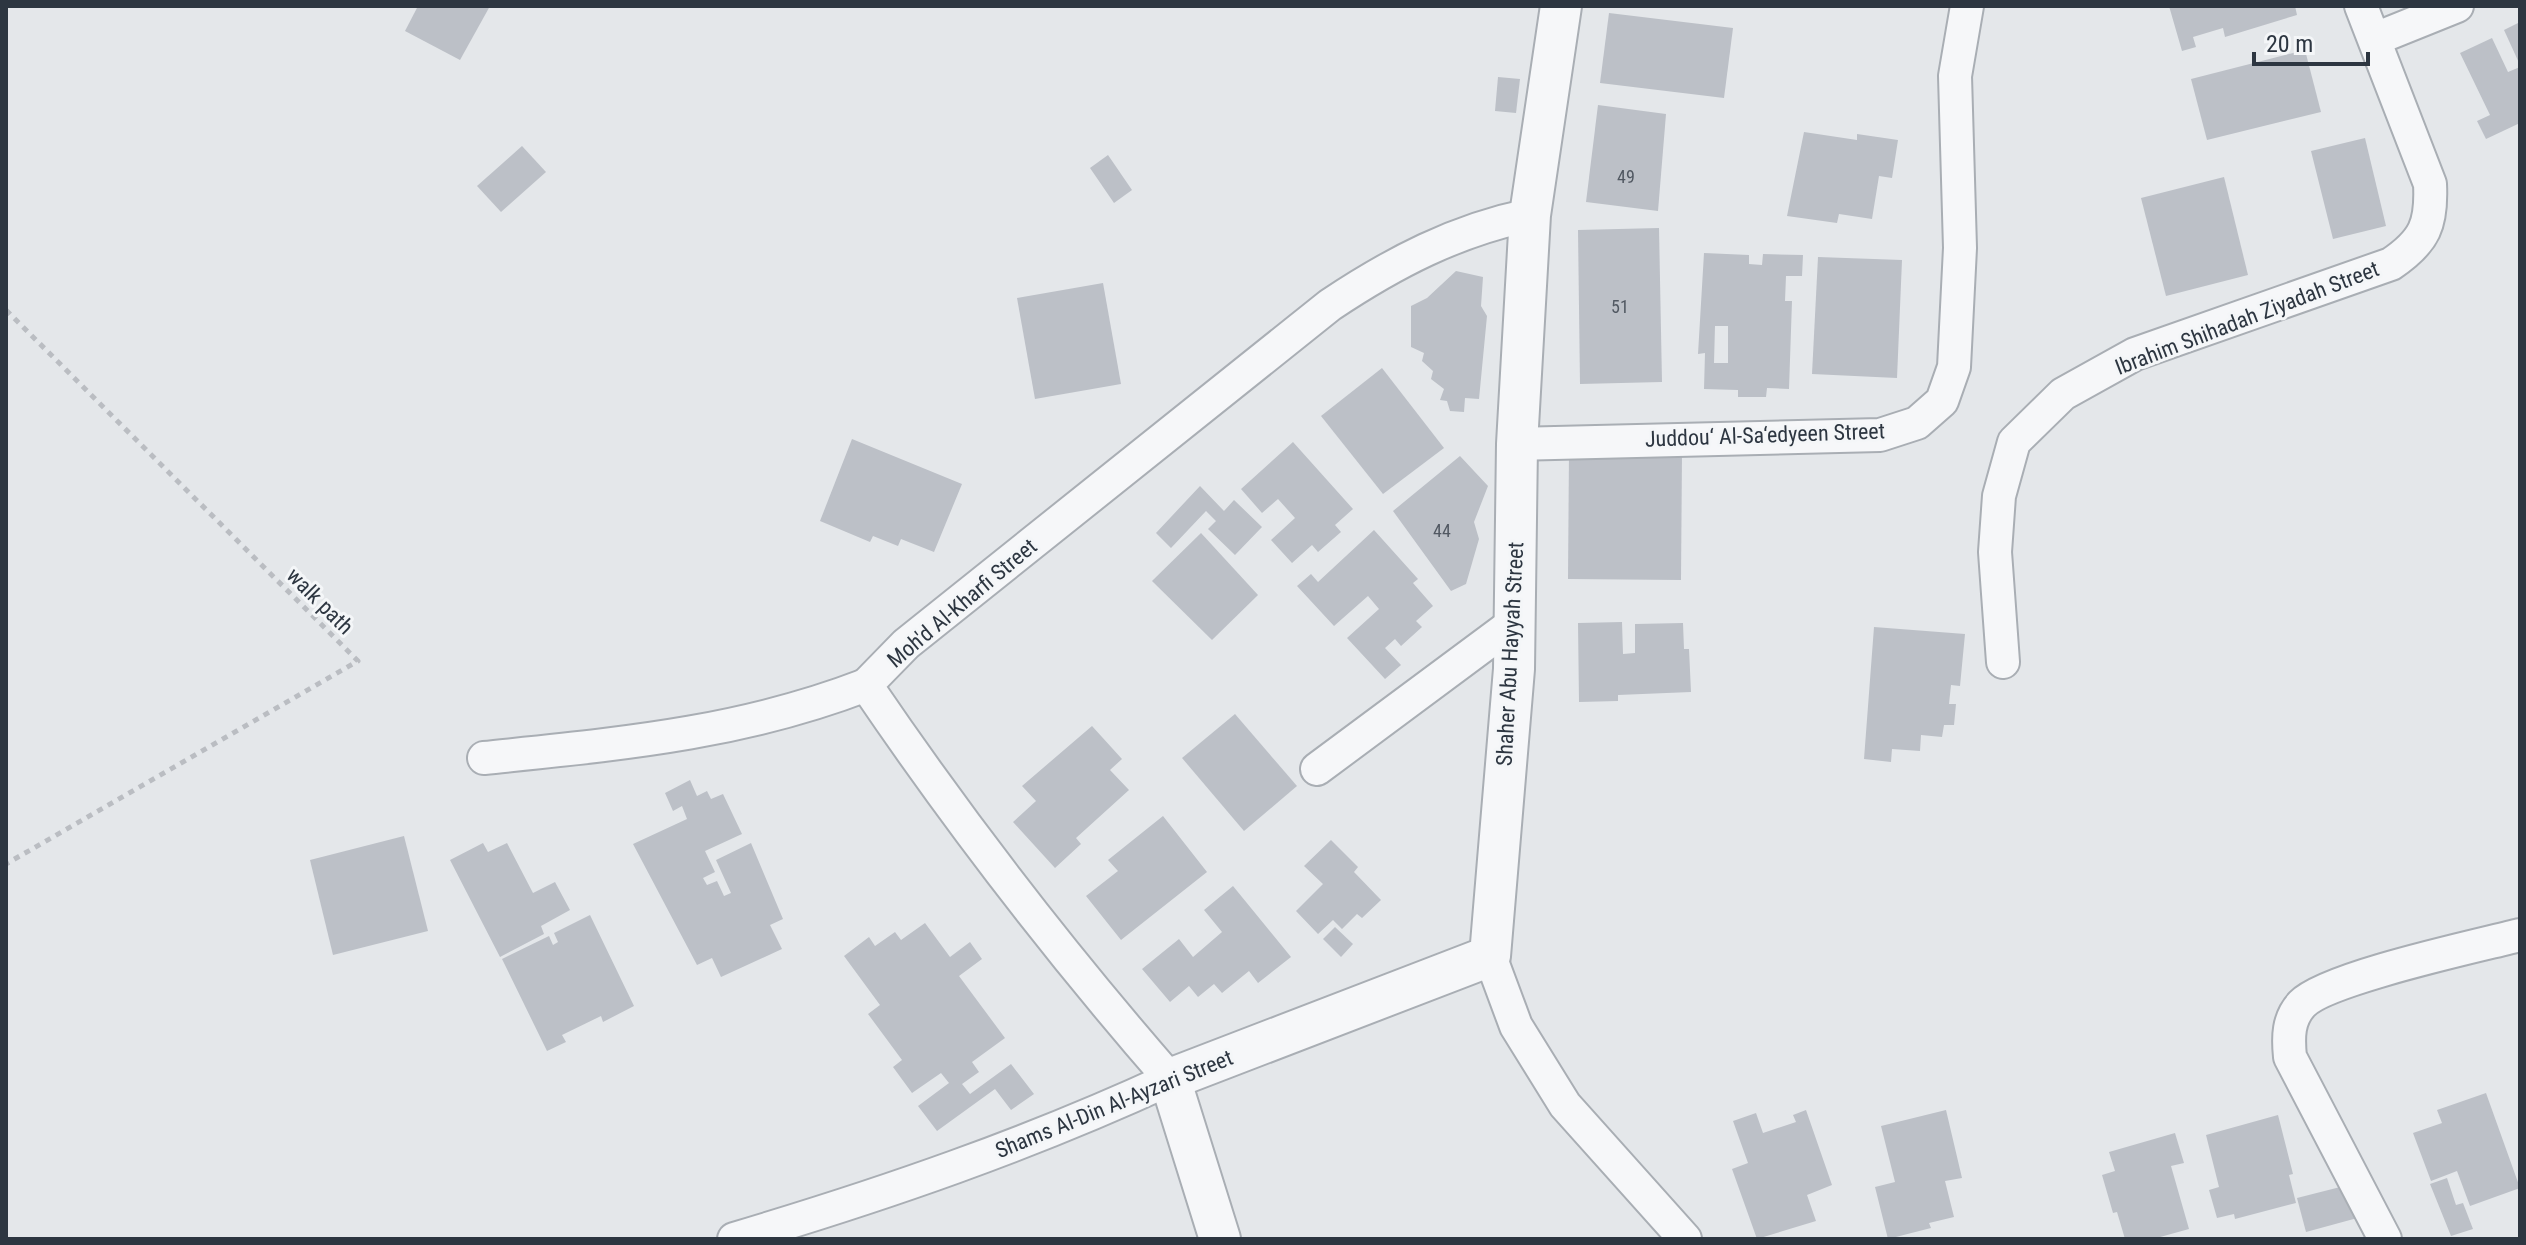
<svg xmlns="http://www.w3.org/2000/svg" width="2526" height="1245" font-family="'Roboto Condensed',sans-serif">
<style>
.building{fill:#bcc0c7;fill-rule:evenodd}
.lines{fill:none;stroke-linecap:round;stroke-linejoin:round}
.minor-casing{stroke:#a9aeb4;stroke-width:36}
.tertiary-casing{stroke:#a9aeb4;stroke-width:44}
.path{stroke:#babdc2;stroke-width:5;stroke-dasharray:6 6;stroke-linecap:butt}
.minor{stroke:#f6f7f9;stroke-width:32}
.tertiary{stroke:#f6f7f9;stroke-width:40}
.labels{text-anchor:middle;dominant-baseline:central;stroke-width:6;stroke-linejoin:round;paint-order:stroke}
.number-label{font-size:18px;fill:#515862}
.street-label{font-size:22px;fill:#2d3641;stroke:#f4f6f8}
</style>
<rect width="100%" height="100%" fill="#e4e7ea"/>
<g class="building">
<polygon points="418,6 490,6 460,60 405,31"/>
<polygon points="2169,6 2295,6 2297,15 2225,37 2223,28 2193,37 2196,47 2182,51"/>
<polygon points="1609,13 1733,28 1724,98 1600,83"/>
<polygon points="2520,22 2520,65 2504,30"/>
<polygon points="2492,38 2508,72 2520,67 2520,123 2486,139 2477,121 2490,115 2460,53"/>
<polygon points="2305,50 2321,112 2207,140 2191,79"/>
<polygon points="1498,77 1520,79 1516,113 1495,111"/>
<polygon points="1598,105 1666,114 1658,211 1586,202"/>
<polygon points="1804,132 1857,140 1857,134 1898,140 1892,178 1879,176 1872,219 1839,214 1837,223 1787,216"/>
<polygon points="2365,138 2386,226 2333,239 2311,151"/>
<polygon points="522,146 546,172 501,212 477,186"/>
<polygon points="1108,155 1132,190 1114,203 1090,168"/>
<polygon points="2224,177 2248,275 2166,296 2141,198"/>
<polygon points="1659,228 1662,382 1580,384 1578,230"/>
<path d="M1704,253L1749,255V264L1762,265L1763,254L1803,255L1802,276H1786L1785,301H1792L1789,389L1767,388L1766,397H1738V390L1704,389L1705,353L1698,354ZM1715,326H1728V363H1714Z"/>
<polygon points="1818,257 1902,260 1897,378 1812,374"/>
<polygon points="1456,271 1483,277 1481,306 1487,316 1479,399 1465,398 1464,412 1450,411 1447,401 1440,400 1444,389 1431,379 1433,371 1422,361 1424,353 1411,347 1411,306 1427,298"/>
<polygon points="1103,283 1121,384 1035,399 1017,298"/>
<polygon points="1382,368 1444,448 1383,494 1321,416"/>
<polygon points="852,439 962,484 934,552 901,539 898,546 873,536 870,542 820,521"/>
<polygon points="1293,442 1353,509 1335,525 1341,532 1318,552 1312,545 1292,563 1271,540 1295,518 1278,499 1262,513 1241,489"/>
<polygon points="1569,452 1682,453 1681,580 1568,579"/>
<polygon points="1460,456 1488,486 1474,522 1479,539 1466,584 1451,591 1393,511"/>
<polygon points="1200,486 1224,511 1234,500 1262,527 1235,555 1208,529 1216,521 1206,511 1171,548 1156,533"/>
<polygon points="1374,530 1418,579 1413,583 1433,606 1416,621 1422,627 1401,646 1395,639 1385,648 1401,665 1385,679 1347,638 1379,609 1368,596 1334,626 1297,586 1311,574 1318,582"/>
<polygon points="1201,533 1258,595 1212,640 1152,581"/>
<polygon points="1622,622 1623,654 1635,653 1635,624 1683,623 1684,649 1689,649 1691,692 1618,695 1618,701 1579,702 1578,623"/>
<polygon points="1874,627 1965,634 1960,686 1951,685 1949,704 1956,704 1954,725 1944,725 1942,737 1921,735 1920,751 1892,749 1891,762 1864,759"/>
<polygon points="1235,714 1297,786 1244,831 1182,758"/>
<polygon points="1092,726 1122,759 1110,770 1129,790 1076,838 1081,844 1055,868 1013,822 1036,801 1022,786"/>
<polygon points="690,780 697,796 707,791 711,799 723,794 742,834 705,851 715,872 703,878 707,885 717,881 724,896 731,893 716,860 751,843 783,919 770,925 782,949 721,977 712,958 697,965 633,844 687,819 682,806 673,811 665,793"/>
<polygon points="1163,816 1207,872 1121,940 1086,896 1118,871 1108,860"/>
<polygon points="404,836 428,931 333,955 310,860"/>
<polygon points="1331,840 1358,867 1354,872 1381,900 1362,918 1357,914 1342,929 1333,920 1318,934 1296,911 1323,884 1304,866"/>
<polygon points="483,843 488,852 507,843 533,893 555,882 570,910 541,926 544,934 500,957 450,860"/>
<polygon points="1233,886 1291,957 1258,983 1249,971 1222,993 1214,984 1198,997 1189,986 1170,1002 1142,969 1179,939 1193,957 1222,932 1204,910"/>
<polygon points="590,915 634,1006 603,1022 601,1016 562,1035 566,1042 547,1051 502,959 549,936 553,945 558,942 554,933"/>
<polygon points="925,923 950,957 970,942 982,959 959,976 1005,1038 972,1062 979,1072 962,1084 970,1094 1011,1064 1034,1094 1011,1110 995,1089 937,1131 918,1106 949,1083 941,1073 912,1093 893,1067 902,1060 868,1014 880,1005 844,956 869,937 875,946 895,932 901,940"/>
<polygon points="1335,927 1353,944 1341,957 1323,939"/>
<polygon points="2486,1093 2520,1188 2470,1206 2457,1171 2431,1181 2413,1133 2442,1123 2437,1110"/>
<polygon points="1806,1110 1832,1185 1807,1195 1816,1221 1757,1239 1732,1169 1748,1163 1733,1121 1756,1113 1763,1133 1796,1122 1793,1115"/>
<polygon points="1946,1110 1962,1178 1945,1181 1954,1217 1929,1223 1931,1228 1888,1239 1875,1187 1895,1182 1881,1126"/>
<polygon points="2278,1115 2293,1174 2289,1175 2296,1203 2235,1219 2234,1214 2217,1218 2209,1190 2219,1187 2206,1135"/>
<polygon points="2175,1133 2184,1163 2171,1166 2189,1229 2153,1239 2125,1239 2117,1212 2113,1213 2102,1175 2115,1171 2109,1152"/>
<polygon points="2447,1178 2456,1205 2463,1203 2473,1229 2451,1236 2430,1184"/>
<polygon points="2352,1184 2361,1217 2306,1232 2297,1198"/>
</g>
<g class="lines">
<defs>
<g id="minor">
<polyline points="2375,39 2457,6"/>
<polyline points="1517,444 1880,435 1917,423 1942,401 1954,367 1960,248 1955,76 1967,6"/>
<path d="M2003,662L1995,552L1999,496L2014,442L2063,394L2135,354L2391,264C2425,241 2432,224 2430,184L2361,6"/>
<path d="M484,758C618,744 739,734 866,685"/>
<polyline points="1317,769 1515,622"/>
<polyline points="1490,956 1516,1026 1565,1105 1685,1239"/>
<path d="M734,1239C885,1194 1027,1145 1170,1079C1061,954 959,822 866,685L906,644L1330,305C1393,263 1456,230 1530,215"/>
<path d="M2385,1239L2290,1057C2288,1037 2288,1019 2302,1004C2327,978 2477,946 2520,935"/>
</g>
<polyline id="tertiary" points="1220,1239 1170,1079 1490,956 1514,669 1517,444 1530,215 1561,6"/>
</defs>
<use href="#minor" class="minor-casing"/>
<use href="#tertiary" class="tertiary-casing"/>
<polyline class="path" points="6,310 358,661 6,864"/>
<use href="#minor" class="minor"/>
<use href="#tertiary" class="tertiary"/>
</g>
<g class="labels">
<g class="number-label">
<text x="1626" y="176">49</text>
<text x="1620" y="306">51</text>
<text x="1442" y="530">44</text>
</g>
<g class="street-label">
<text transform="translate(2247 318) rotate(-21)">Ibrahim Shihadah Ziyadah Street</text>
<text transform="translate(1765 435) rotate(-2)">Juddou‘ Al-Sa‘edyeen Street</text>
<text transform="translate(320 601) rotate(45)">walk path</text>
<text transform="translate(962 603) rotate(-40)">Moh'd Al-Kharfi Street</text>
<text transform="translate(1510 654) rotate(-87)">Shaher Abu Hayyah Street</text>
<text transform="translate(1114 1104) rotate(-22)">Shams Al-Din Al-Ayzari Street</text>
</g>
</g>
<rect width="2526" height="1245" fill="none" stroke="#2d3641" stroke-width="16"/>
<path d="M2254 52v12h114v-12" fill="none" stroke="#2d3641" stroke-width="4"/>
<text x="2266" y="52" font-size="24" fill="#2d3641" stroke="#f4f6f8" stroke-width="6" paint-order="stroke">20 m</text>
</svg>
